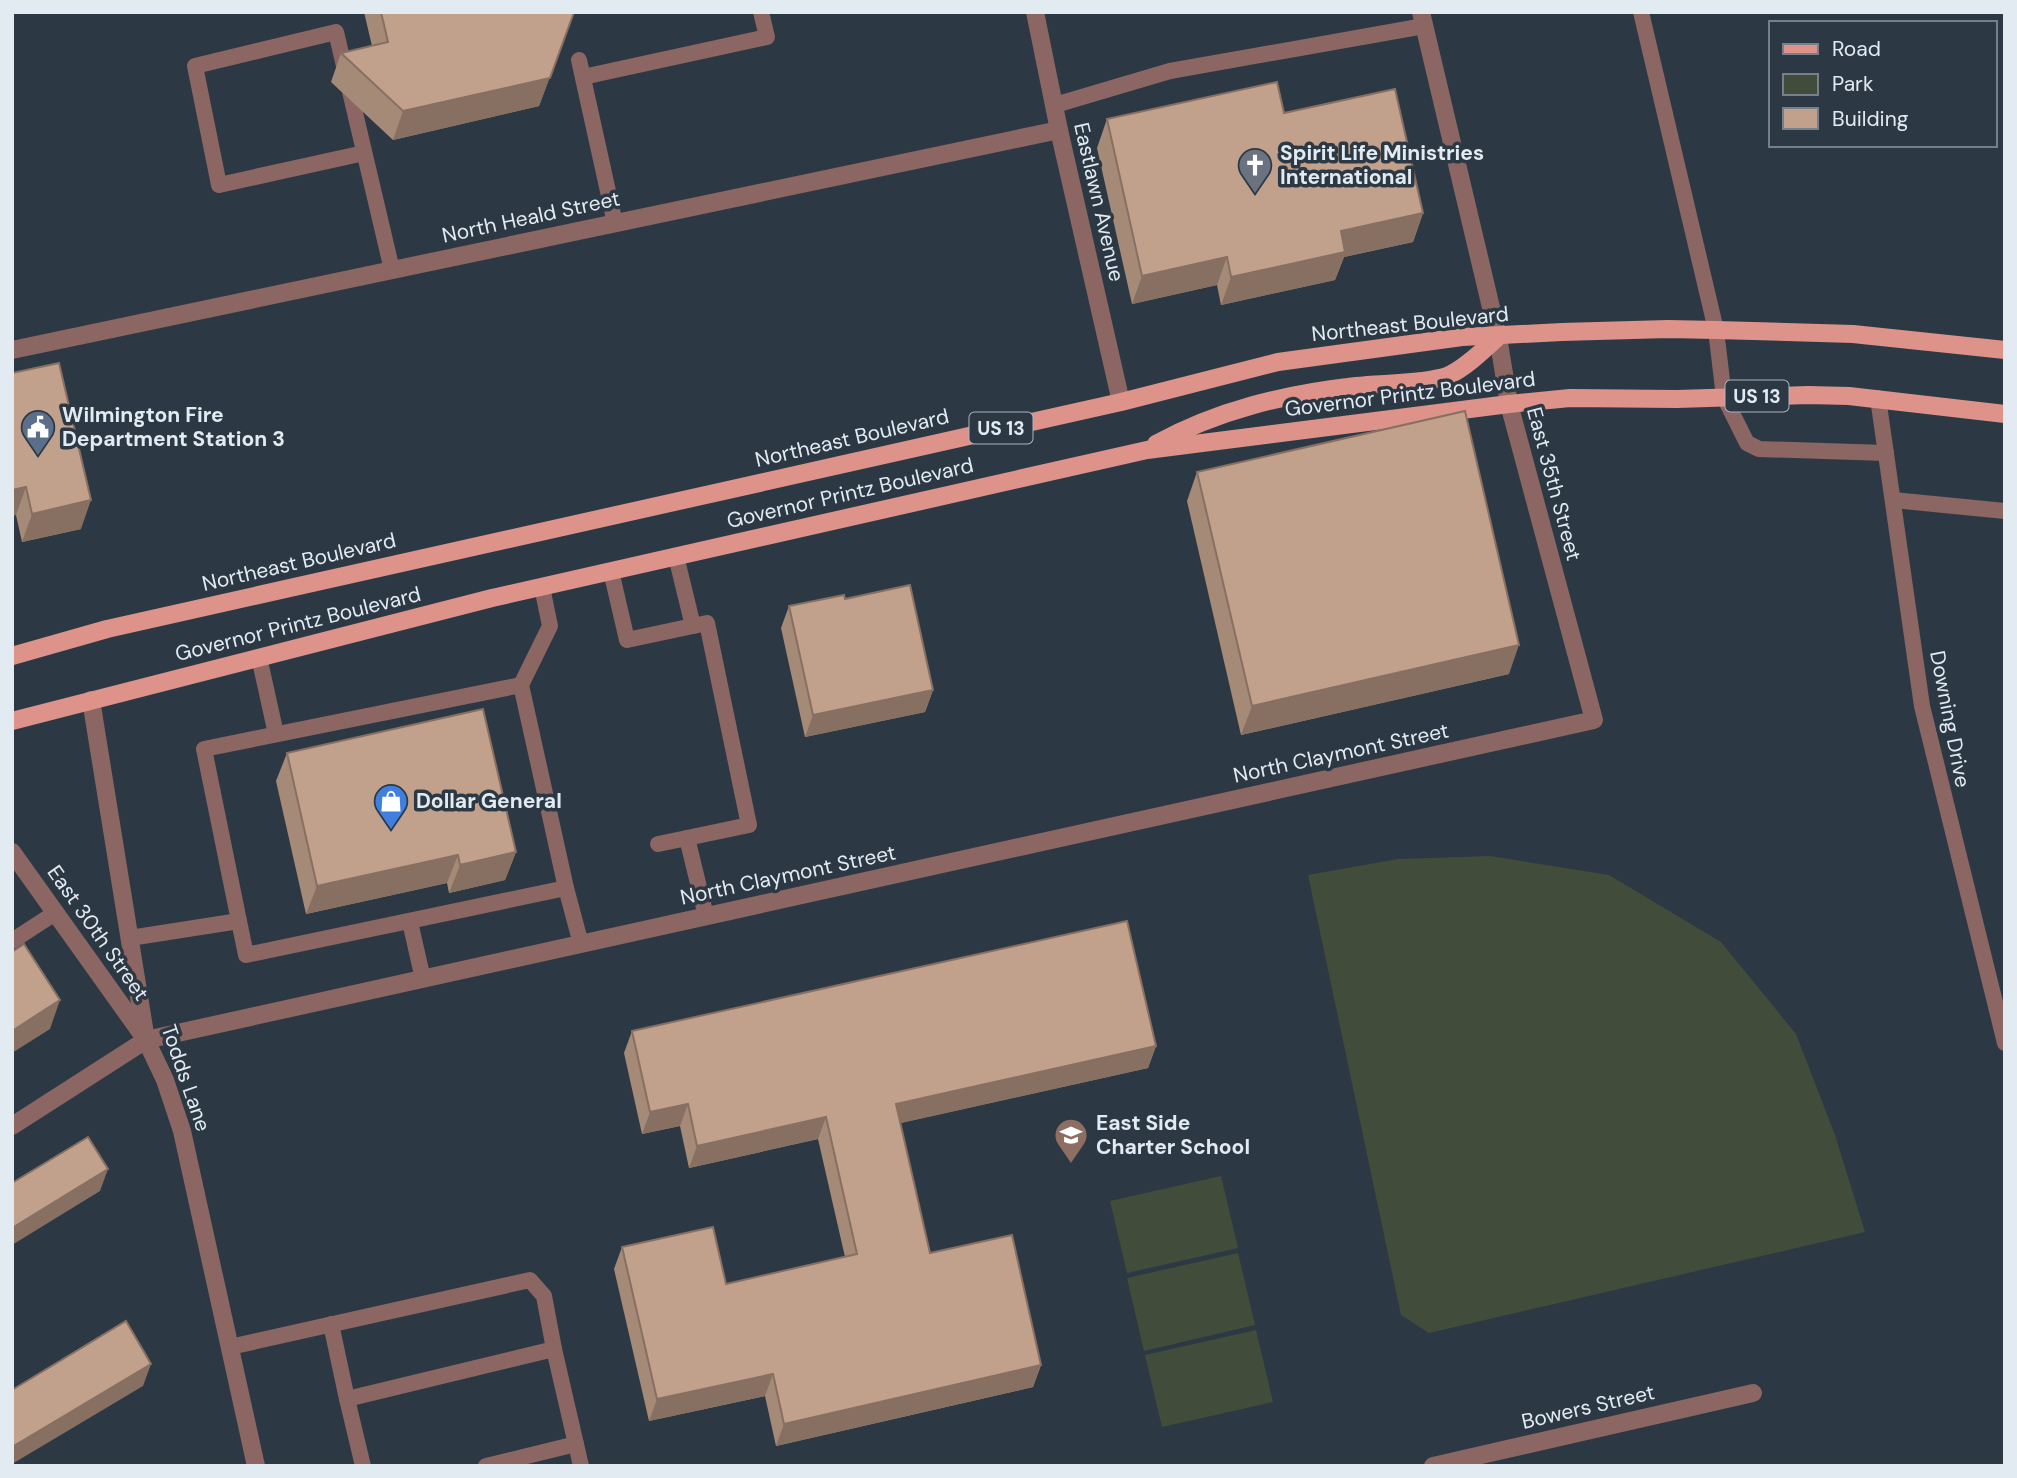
<svg xmlns="http://www.w3.org/2000/svg" width="2017" height="1478" font-family="'DM Sans',sans-serif">
<style>
.green{fill:#424c3a}
.lines{fill:none;stroke-linecap:round;stroke-linejoin:round}
.lane{stroke:#8b6662;stroke-width:16}
.street{stroke:#8b6662;stroke-width:18}
.primary{stroke:#dd938a;stroke-width:18}
.wall{fill:#a68a78}
.shaded-wall{fill:#877062}
.building{fill:#c1a08c;stroke:#877062;stroke-width:2}
.labels{text-anchor:middle;dominant-baseline:central;stroke-width:7;stroke-linejoin:round;paint-order:stroke}
.shield{fill:#2c3944;stroke:#abb5be;stroke-width:2}
.shield-label{font-size:19px;font-weight:bold;fill:#e2eaf2}
.poi-label{font-size:21px;font-weight:bold;fill:#e2eaf2;stroke:#2c3944;text-anchor:start}
.street-label{font-size:21px;fill:#e2eaf2;stroke:#2c3944}
</style>
<rect width="100%" height="100%" fill="#2c3944"/>
<g class="green">
<polygon points="1490,856 1609,875 1721,942 1796,1034 1835,1135 1865,1232 1429,1333 1401,1315 1308,875 1398,859"/>
<polygon points="1221,1176 1238,1248 1127,1273 1110,1201"/>
<polygon points="1238,1253 1255,1325 1144,1351 1127,1278"/>
<polygon points="1256,1330 1273,1402 1162,1427 1145,1355"/>
</g>
<g class="lines">
<g class="lane">
<polyline points="1641,12 1716,330 1724,397 1747,443 1759,449 1886,453"/>
<polyline points="579,60 615,223"/>
<polyline points="583,77 767,37 761,12"/>
<polyline points="1055,105 1170,71 1424,26"/>
<polyline points="364,153 219,185 195,66 336,32 392,270"/>
<polyline points="1878,398 1922,706 2005,1043"/>
<polyline points="1893,500 2005,511"/>
<polyline points="676,556 693,626"/>
<polyline points="611,571 627,640 707,623 749,825 687,838"/>
<polyline points="259,657 276,734"/>
<polyline points="521,685 550,626 542,587"/>
<polyline points="658,844 687,838 706,916"/>
<polyline points="566,888 581,944"/>
<polyline points="410,922 423,979"/>
<polyline points="130,938 239,921 204,749 521,685 566,888 246,955 239,921"/>
<polyline points="12,941 55,913"/>
<polyline points="331,1324 347,1399"/>
<polyline points="230,1347 530,1280 544,1296 554,1349"/>
<polyline points="363,1466 347,1399 554,1349 581,1466"/>
<polyline points="486,1466 576,1444"/>
</g>
<g class="street">
<polyline points="1035,12 1059,130 1121,402"/>
<polyline points="12,350 1059,130"/>
<polyline points="91,700 146,1040 165,1080 182,1131 256,1466"/>
<polyline points="12,852 144,1037"/>
<polyline points="12,1126 146,1040 1594,720 1509,404 1498,337 1421,12"/>
<polyline points="1433,1466 1753,1393"/>
</g>
<g class="primary">
<path d="M1156,444C1218,410 1285,394 1356,386C1383,383 1422,384 1447,376C1463,370 1485,349 1498,337"/>
<polyline points="12,656 107,629 1121,402 1278,362 1462,337 1562,332 1668,329 1716,330 1853,334 2005,350"/>
<polyline points="12,721 492,598 1147,450 1509,404 1570,398 1677,399 1808,395 1849,396 2005,414"/>
</g>
</g>
<g class="wall">
<polygon points="364,12 574,12 539,106 393,140 331,82 341,53 372,46"/>
<polygon points="1284,113 1423,213 1413,242 1344,257 1335,280 1221,305 1217,285 1132,304 1097,148 1107,119"/>
<polygon points="12,373 81,529 22,542 16,515 12,516"/>
<polygon points="1197,472 1509,674 1241,735 1187,501"/>
<polygon points="845,599 933,690 925,712 805,737 781,628 789,606"/>
<polygon points="287,753 516,852 505,880 449,893 447,883 306,914 276,781"/>
<polygon points="632,1031 1156,1046 1148,1068 900,1123 930,1253 1041,1365 1033,1387 776,1446 765,1396 649,1421 614,1269 622,1247 726,1284 845,1257 818,1139 689,1168 680,1126 642,1134 624,1053"/>
</g>
<g class="shaded-wall">
<polygon points="574,12 539,106 393,140 403,111"/>
<polygon points="1423,213 1413,242 1344,257 1335,280 1221,305 1231,277 1341,231"/>
<polygon points="1227,257 1217,285 1132,304 1142,276"/>
<polygon points="26,487 16,515 12,516 12,490"/>
<polygon points="91,500 81,529 22,542 32,514"/>
<polygon points="1519,645 1509,674 1241,735 1252,706"/>
<polygon points="933,690 925,712 805,737 813,715"/>
<polygon points="516,852 505,880 449,893 460,865"/>
<polygon points="458,855 447,883 306,914 317,886"/>
<polygon points="60,1000 50,1029 12,1053 12,1031"/>
<polygon points="1156,1046 1148,1068 888,1126 896,1104"/>
<polygon points="688,1104 680,1126 642,1134 650,1112"/>
<polygon points="826,1117 818,1139 689,1168 697,1146"/>
<polygon points="108,1169 100,1191 12,1245 12,1228"/>
<polygon points="151,1364 143,1386 12,1464 12,1447"/>
<polygon points="1041,1365 1033,1387 776,1446 784,1424"/>
<polygon points="773,1374 765,1396 649,1421 657,1399"/>
</g>
<g class="building">
<polygon points="381,12 574,12 550,78 403,111 341,53 388,42"/>
<polygon points="1277,82 1284,113 1395,89 1423,213 1341,231 1345,252 1231,277 1227,257 1142,276 1107,119"/>
<polygon points="59,363 91,500 32,514 26,487 12,490 12,373"/>
<polygon points="1465,411 1519,645 1252,706 1197,472"/>
<polygon points="910,585 933,690 813,715 789,606 844,595 845,599"/>
<polygon points="483,709 516,852 460,865 458,855 317,886 287,753"/>
<polygon points="1127,921 1156,1046 896,1104 930,1253 1012,1235 1041,1365 784,1424 773,1374 657,1399 622,1247 713,1227 726,1284 857,1254 826,1117 697,1146 688,1104 650,1112 632,1031"/>
<polygon points="24,944 60,1000 12,1031 12,952"/>
<polygon points="88,1137 108,1169 12,1228 12,1183"/>
<polygon points="126,1321 151,1364 12,1447 12,1390"/>
</g>
<defs>
<symbol id="church-pin" viewBox="-11 -11 22 30"><path d="M0 17L-7.5 6A9.5 9.5 0 1 1 7.5 6Z" fill="#6b7280" stroke="#2c3944"/><path d="M-1.2-6h2.4v3.5h3.3v2.4h-3.3V6h-2.4V-.1h-3.3v-2.4h3.3Z" fill="#fff"/></symbol>
<symbol id="civic-pin" viewBox="-11 -11 22 30"><path d="M0 17L-7.5 6A9.5 9.5 0 1 1 7.5 6Z" fill="#5c6f8a" stroke="#2c3944"/><path d="M-.6-6.5H3V-4.5H.6V-3L4-1V1h2V6H-6V1h2V-1L-.6-3ZM-1.2 2.5V6h2.4V2.5Z" fill="#fff"/></symbol>
<symbol id="shop-pin" viewBox="-11 -11 22 30"><path d="M0 17L-7.5 6A9.5 9.5 0 1 1 7.5 6Z" fill="#3f7fe0" stroke="#2c3944"/><path d="M-5-2.5h2.3a2.7 3.5 0 0 1 5.4 0H5L5.5 6h-11ZM-1.5-2.5h3a1.5 2.3 0 0 0-3 0Z" fill="#fff"/></symbol>
<symbol id="school-pin" viewBox="-11 -11 22 30"><path d="M0 17L-7.5 6A9.5 9.5 0 1 1 7.5 6Z" fill="#8d6e63" stroke="#2c3944"/><path d="M0-5L7-2L0 1L-7-2ZM-4 1L0 2.5L4 1V4Q0 6-4 4Z" fill="#fff"/></symbol>
</defs>
<g fill-rule="evenodd">
<use href="#church-pin" x="1236" y="146" width="38" height="52"/>
<use href="#civic-pin" x="19" y="408" width="38" height="52"/>
<use href="#shop-pin" x="372" y="782" width="38" height="52"/>
<use href="#school-pin" x="1052" y="1116" width="38" height="52"/>
</g>
<g class="labels">
<g class="shield">
<rect x="1725.5" y="380.5" width="63" height="31" rx="5"/>
<rect x="969.5" y="412.5" width="63" height="31" rx="5"/>
</g>
<g class="shield-label">
<text x="1757" y="396">US 13</text>
<text x="1001" y="428">US 13</text>
</g>
<g class="poi-label">
<text x="1280" y="153">Spirit Life Ministries<tspan x="1280" dy="24">International</tspan></text>
<text x="62" y="415">Wilmington Fire<tspan x="62" dy="24">Department Station 3</tspan></text>
<text x="416" y="801">Dollar General</text>
<text x="1096" y="1123">East Side<tspan x="1096" dy="24">Charter School</tspan></text>
</g>
<g class="street-label">
<text transform="translate(1099 202) rotate(77)">Eastlawn Avenue</text>
<text transform="translate(531 217) rotate(-12)">North Heald Street</text>
<text transform="translate(1410 324) rotate(-6)">Northeast Boulevard</text>
<text transform="translate(1410 394) rotate(-7)">Governor Printz Boulevard</text>
<text transform="translate(852 438) rotate(-13)">Northeast Boulevard</text>
<text transform="translate(1554 484) rotate(75)">East 35th Street</text>
<text transform="translate(850 493) rotate(-13)">Governor Printz Boulevard</text>
<text transform="translate(299 562) rotate(-13)">Northeast Boulevard</text>
<text transform="translate(298 624) rotate(-14)">Governor Printz Boulevard</text>
<text transform="translate(1950 719) rotate(79)">Downing Drive</text>
<text transform="translate(1341 753) rotate(-12)">North Claymont Street</text>
<text transform="translate(788 875) rotate(-12)">North Claymont Street</text>
<text transform="translate(98 933) rotate(55)">East 30th Street</text>
<text transform="translate(186 1078) rotate(71)">Todds Lane</text>
<text transform="translate(1588 1407) rotate(-13)">Bowers Street</text>
</g>
</g>
<rect width="2017" height="1478" fill="none" stroke="#e2eaf2" stroke-width="28"/>
<rect x="1769" y="21" width="228" height="126" fill="#2c3944" stroke="#75808a" stroke-width="2"/>
<rect x="1783" y="44" width="35" height="10" fill="#dd938a" stroke="#75808a" stroke-width="2"/>
<text x="1832" y="56" font-size="21" fill="#e2eaf2">Road</text>
<rect x="1783" y="74" width="35" height="21" fill="#424c3a" stroke="#75808a" stroke-width="2"/>
<text x="1832" y="91" font-size="21" fill="#e2eaf2">Park</text>
<rect x="1783" y="108" width="35" height="21" fill="#c1a08c" stroke="#75808a" stroke-width="2"/>
<text x="1832" y="126" font-size="21" fill="#e2eaf2">Building</text>
</svg>
